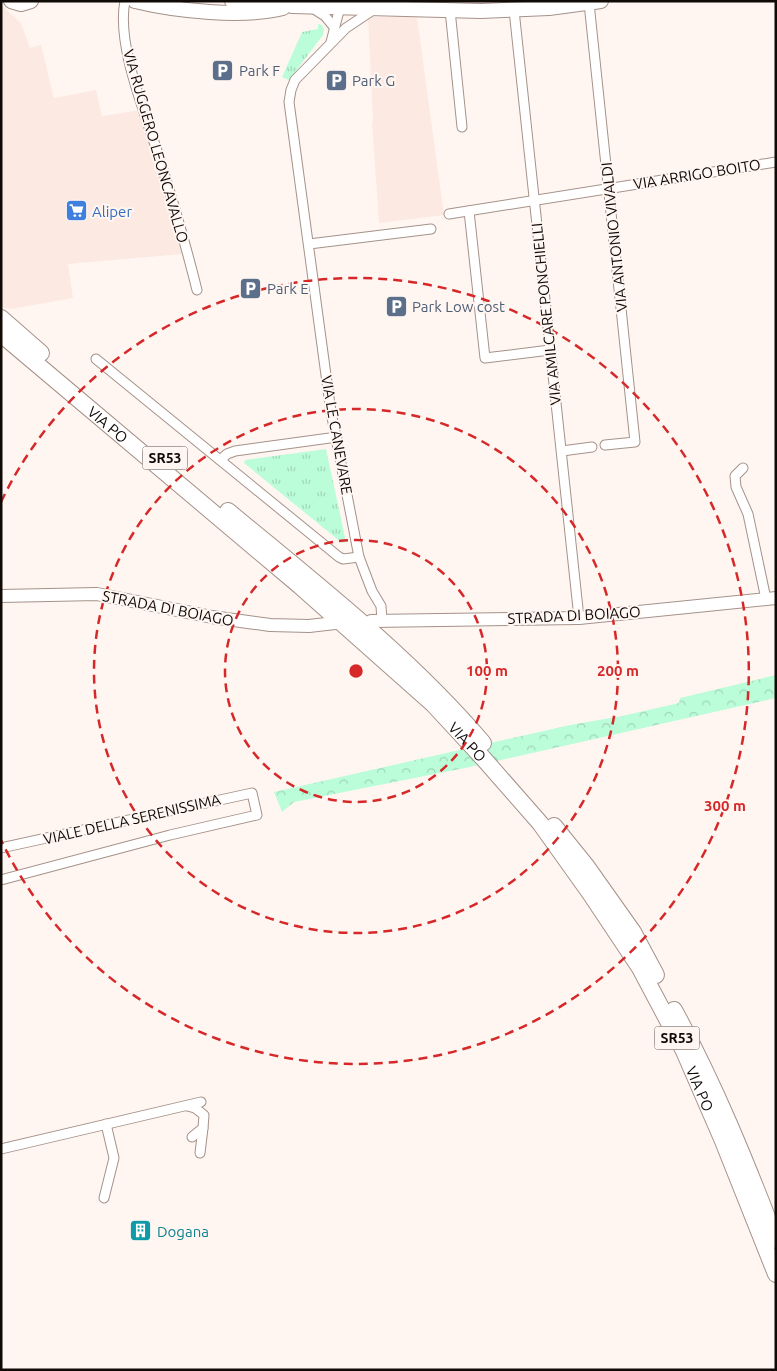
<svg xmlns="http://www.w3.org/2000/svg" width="777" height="1371" font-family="Ubuntu,sans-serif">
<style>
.built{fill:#fceae2}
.grass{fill:url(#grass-tufts)}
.forest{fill:url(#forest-crowns)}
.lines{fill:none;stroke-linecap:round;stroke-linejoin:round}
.street-casing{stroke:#a59289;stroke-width:11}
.secondary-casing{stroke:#a59289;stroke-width:14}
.primary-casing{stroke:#a59289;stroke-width:16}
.highway-casing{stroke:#a59289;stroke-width:18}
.street{stroke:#fff;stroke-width:9}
.secondary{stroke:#fff;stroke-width:12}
.primary{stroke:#fff;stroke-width:14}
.highway{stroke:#fff;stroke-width:16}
.ring{fill:none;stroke:#d62828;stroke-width:2.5;stroke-dasharray:9 6}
.labels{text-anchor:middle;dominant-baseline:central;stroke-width:4;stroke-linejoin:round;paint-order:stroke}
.shield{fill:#fff6f2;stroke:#58514e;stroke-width:1}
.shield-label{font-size:14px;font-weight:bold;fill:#100a07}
.service-label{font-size:15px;fill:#4e5e75;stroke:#fff6f2;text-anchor:start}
.street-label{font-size:15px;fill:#100a07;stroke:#fff6f2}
.shop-label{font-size:15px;fill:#366cbe;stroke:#fff6f2;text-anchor:start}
.culture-label{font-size:15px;fill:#0d838f;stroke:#fff6f2;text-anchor:start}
.centre{fill:#d62828;stroke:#fff6f2;stroke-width:2.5}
.ring-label{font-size:15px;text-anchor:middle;font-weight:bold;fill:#d62828;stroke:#fff6f2;stroke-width:4;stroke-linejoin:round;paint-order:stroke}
</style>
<defs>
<pattern id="grass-tufts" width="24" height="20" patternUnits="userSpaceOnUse" patternTransform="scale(1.25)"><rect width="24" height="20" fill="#bbfcd9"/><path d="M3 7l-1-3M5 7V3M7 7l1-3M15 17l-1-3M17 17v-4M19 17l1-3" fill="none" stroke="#a0d7b9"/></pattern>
<pattern id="forest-crowns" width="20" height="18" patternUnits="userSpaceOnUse" patternTransform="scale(1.25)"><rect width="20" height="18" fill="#bbfcd9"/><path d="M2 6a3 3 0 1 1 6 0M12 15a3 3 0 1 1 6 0" fill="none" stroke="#a0d7b9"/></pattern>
</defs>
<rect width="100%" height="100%" fill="#fff6f2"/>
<g class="built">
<polygon points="1,5 21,23 30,48 41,45 54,98 96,90 102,116 140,110 182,254 68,264 73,298 11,309 1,307"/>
<polygon points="368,17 417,17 444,215 379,223 372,123 373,122"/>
</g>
<g class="grass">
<polygon points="318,24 322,25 324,29 323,35 289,80 282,77 302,32 318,29"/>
<polygon points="326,449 346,542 342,543 244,463 245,460"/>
</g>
<polygon class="forest" points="776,675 776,698 470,767 294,802 282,812 274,792 570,725 622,716 679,703 680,698"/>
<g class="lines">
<defs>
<g id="street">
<path d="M125,1C116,45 146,115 159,157C173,201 186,246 197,290"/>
<polyline points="589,3 635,442 605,445"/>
<polyline points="311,7 325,16 334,27"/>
<polyline points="373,10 346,28 295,80 291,90 289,102 331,412 359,557 372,591 381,606 382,621"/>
<polyline points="450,10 462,127"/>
<polyline points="514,10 579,618"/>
<polyline points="331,42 340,7"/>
<polyline points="469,211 485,358 550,350"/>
<polyline points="449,214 776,162"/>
<polyline points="309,244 431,229"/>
<polyline points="96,359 339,557 343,559 359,557"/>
<polyline points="562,451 592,447"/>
<polyline points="220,460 227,454 235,451 337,437"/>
<polyline points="743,468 735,476 736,487 748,514 766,599"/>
<polyline points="1,848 252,793 257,815 170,835 1,880"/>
<polyline points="187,1106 195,1108 204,1115 203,1128 192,1137"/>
<polyline points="1,1149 201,1102"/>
<polyline points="200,1153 203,1128"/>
<polyline points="104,1198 114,1158 106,1124"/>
</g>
<g id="secondary">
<polyline points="1,596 97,594 212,617 270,625 309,626 335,623"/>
<polyline points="371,621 579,618 776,598"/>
</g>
<g id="primary">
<polyline points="11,1 21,4 31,1"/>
<path d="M135,1C176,11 243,18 283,8"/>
<polyline points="232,1 273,2 292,6 481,11 549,8 601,1"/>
</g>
<g id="highway">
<polyline points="1,318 41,353"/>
<path id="s1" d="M1,334L300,586L433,704L483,758L540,823L590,893L640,968L684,1051L723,1141L776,1274"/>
<path d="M228,511C316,584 409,656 483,743"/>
<polyline points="554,826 587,867 633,932 656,975"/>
<path d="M674,1010C714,1083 746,1162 776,1240"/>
</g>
</defs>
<use href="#street" class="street-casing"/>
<use href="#secondary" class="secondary-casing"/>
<use href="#primary" class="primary-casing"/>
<use href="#highway" class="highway-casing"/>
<use href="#street" class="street"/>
<use href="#secondary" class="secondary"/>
<use href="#primary" class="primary"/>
<use href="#highway" class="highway"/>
</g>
<g class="ring">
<circle cx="356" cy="671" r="131"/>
<circle cx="356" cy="671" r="262"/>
<path d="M1 502A393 393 0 1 1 1 840"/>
</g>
<defs>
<symbol id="parking-square" viewBox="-11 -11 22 22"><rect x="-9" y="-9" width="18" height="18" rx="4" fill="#5c6f8a" stroke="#fff6f2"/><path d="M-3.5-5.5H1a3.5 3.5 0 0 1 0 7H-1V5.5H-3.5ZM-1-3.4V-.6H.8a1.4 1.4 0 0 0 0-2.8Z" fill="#fff"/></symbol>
<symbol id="supermarket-square" viewBox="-11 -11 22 22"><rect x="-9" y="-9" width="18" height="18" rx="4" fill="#3f7fe0" stroke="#fff6f2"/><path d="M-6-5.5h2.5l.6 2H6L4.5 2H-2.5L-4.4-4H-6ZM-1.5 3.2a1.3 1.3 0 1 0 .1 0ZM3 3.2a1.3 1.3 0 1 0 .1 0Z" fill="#fff"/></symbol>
<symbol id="building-square" viewBox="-11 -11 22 22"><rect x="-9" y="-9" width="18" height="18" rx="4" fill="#0f9aa8" stroke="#fff6f2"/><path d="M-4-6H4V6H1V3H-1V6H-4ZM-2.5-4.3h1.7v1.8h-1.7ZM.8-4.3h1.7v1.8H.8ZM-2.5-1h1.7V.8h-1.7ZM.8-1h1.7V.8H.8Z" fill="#fff"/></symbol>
</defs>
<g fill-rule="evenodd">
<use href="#parking-square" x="210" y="58" width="25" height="25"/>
<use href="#parking-square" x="324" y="68" width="25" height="25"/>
<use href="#supermarket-square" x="64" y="198" width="25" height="25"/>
<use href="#parking-square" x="238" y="276" width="25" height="25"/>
<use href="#parking-square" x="384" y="294" width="25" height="25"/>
<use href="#building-square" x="128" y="1218" width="25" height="25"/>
</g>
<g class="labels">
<g class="shield">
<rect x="142.5" y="446.5" width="45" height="23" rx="4"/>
<rect x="654.5" y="1026.5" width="45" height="23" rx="4"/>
</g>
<g class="shield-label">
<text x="165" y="458">SR53</text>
<text x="677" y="1038">SR53</text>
</g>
<g class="service-label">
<text x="239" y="70">Park F</text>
<text x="352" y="80">Park G</text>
<text x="267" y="288">Park E</text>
<text x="412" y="306">Park Low cost</text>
</g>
<g class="street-label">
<text transform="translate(156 146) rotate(74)">VIA RUGGERO LEONCAVALLO</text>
<text transform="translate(697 174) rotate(-9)">VIA ARRIGO BOITO</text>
<text transform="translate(614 237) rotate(-96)">VIA ANTONIO VIVALDI</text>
<text transform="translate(546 314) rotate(-96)">VIA AMILCARE PONCHIELLI</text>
<text stroke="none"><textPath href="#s1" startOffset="140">VIA PO</textPath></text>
<text transform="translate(337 435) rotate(80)">VIA LE CANEVARE</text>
<text transform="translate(168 608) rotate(11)">STRADA DI BOIAGO</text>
<text transform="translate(574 615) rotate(-3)">STRADA DI BOIAGO</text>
<text stroke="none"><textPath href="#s1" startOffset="620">VIA PO</textPath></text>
<text transform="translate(132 819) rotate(-13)">VIALE DELLA SERENISSIMA</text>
<text stroke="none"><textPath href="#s1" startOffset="1040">VIA PO</textPath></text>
</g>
<g class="shop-label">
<text x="92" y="211">Aliper</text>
</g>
<g class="culture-label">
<text x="157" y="1231">Dogana</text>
</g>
</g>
<circle cx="356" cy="671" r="8" class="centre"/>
<g class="ring-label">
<text x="487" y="676">100 m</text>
<text x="618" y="676">200 m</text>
<text x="725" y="811">300 m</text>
</g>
<rect width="777" height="1371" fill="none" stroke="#100a07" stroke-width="5"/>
</svg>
